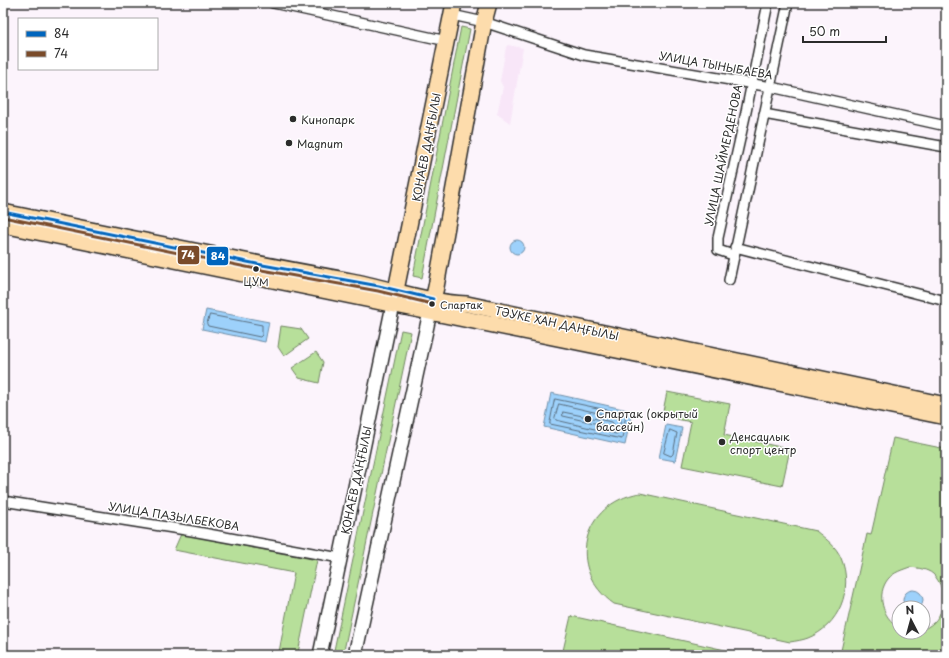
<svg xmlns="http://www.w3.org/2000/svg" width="949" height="658" font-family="'Playpen Sans',sans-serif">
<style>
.built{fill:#f8e6f8}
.green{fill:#b7df9a;stroke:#718562;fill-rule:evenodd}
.water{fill:#9dd1fb;stroke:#6f8fa8}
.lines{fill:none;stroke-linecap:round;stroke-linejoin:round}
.shore{stroke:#596d7e;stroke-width:1}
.minor-casing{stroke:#2b2b2b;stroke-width:12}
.secondary-casing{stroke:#2b2b2b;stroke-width:16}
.primary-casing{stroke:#2b2b2b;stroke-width:18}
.minor{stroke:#fff;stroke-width:9}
.secondary{stroke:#fff;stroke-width:13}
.primary{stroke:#fddcac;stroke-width:15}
.bus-1-casing{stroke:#fff;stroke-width:6}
.bus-2-casing{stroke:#fff;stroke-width:6}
.bus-1{stroke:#0065bd;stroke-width:3}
.bus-2{stroke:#7a4b2a;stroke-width:3}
.poi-dot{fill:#2b2b2b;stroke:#fff;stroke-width:1.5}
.labels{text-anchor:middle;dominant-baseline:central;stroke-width:3;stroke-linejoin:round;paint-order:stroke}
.bus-label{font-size:10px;fill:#2b2b2b;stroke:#fff}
.street-label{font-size:11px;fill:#2b2b2b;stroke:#fff}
.poi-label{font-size:11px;fill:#2b2b2b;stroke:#fff;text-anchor:start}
.line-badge{stroke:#fff;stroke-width:1.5}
.badge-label{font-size:11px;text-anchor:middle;font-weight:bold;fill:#fff}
</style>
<rect width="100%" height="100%" fill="#fcf4fc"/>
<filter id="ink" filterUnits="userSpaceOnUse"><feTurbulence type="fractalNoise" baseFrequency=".025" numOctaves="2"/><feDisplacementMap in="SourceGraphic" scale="8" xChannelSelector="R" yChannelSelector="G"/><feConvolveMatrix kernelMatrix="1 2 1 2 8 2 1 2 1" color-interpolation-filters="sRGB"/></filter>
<g filter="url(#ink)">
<polygon class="built" points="508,45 523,48 510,123 497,114 503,87 500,81 506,47"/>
<g class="green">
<polygon points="461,27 470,29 422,278 413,276"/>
<polygon points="281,326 301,329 308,339 284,356 278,347"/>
<polygon points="401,330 411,332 343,655 333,655"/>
<polygon points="316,352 323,362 319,383 299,378 292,368"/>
<polygon points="667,392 730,404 724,435 790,449 782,486 682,466 691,422 662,416"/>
<path d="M893,438L946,449V655H840L867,534L871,535ZM910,567C918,568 927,569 933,574C949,590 946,621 923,629V632H899V627C882,618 876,594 888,579C894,572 902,570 910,567Z"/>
<path d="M640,493L816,531C826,539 836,546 841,558C854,589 839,626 808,638C803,640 796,641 790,642L614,604C565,569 582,503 640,493Z"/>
<polygon points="181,534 317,560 298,653 279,652 294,573 174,550"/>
<polygon points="571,616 748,655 562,655"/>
</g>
<g class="water">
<circle cx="517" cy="247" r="7"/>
<polygon points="206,310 269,322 265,342 202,329"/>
<polygon points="551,393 632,411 625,445 544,427"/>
<polygon points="666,425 682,428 675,461 659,458"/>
<circle cx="913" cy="600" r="10"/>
</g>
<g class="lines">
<g class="shore">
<polygon points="210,315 262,325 262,335 260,337 208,326 207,324"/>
<polygon points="555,399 626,414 622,439 550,424"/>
<polygon points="559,404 620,418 621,420 618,433 616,434 556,420 555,418"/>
<polygon points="563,412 612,422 614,425 612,427 563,416"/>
<polygon points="670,430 677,433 673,454 671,456 664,453"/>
</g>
<defs>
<g id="minor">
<polyline points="273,3 447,41"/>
<polyline points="452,15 484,22 584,55 771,87 946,126"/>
<polyline points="764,114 946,147"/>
<polyline points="735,247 946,301"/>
<polyline points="733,255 718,250 718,238 746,112 768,3"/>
<polyline points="729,280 788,3"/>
<polyline points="3,501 192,531 340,558"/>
</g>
<g id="secondary">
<polyline points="320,655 393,305"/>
<polyline points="355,655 430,312"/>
</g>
<g id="primary">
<path d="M3,212C119,236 234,260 351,281C389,288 428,303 467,304L946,405"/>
<polyline points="3,225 946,417"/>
<polyline points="394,300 454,3"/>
<polyline points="431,308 436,287 484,22 489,3"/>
</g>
</defs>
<use href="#minor" class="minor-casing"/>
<use href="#secondary" class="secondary-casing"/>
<use href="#primary" class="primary-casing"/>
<use href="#minor" class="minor"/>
<use href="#secondary" class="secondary"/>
<use href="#primary" class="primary"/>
<defs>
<polyline id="bus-1" points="3,212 257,264 379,286 433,299"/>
<polyline id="bus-2" points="3,217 256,269 378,291 432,304"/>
</defs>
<use href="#bus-1" class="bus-1-casing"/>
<use href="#bus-2" class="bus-2-casing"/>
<use href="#bus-1" class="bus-1"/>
<use href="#bus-2" class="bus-2"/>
</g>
</g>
<g class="poi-dot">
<circle cx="293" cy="119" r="4"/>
<circle cx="289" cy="143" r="4"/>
<circle cx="256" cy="269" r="3.5"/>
<circle cx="432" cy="304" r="3.5"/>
<circle cx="588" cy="419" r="4"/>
<circle cx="722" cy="442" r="4"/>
</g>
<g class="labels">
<g class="bus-label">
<text x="256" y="281">ЦУМ</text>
<text x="440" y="304" text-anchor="start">Спартак</text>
</g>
<g class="street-label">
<text transform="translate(716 65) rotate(10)">УЛИЦА ТЫНЫБАЕВА</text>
<text transform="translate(426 147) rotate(-79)">ҚОНАЕВ ДАҢҒЫЛЫ</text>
<text transform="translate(723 155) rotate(-78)">УЛИЦА ШАЙМЕРДЕНОВА</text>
<text transform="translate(557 323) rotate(12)">ТӘУКЕ ХАН ДАҢҒЫЛЫ</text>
<text transform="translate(356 480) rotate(-78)">ҚОНАЕВ ДАҢҒЫЛЫ</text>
<text transform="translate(174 516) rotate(9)">УЛИЦА ПАЗЫЛБЕКОВА</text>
</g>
<g class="poi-label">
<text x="301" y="119">Кинопарк</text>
<text x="297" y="143">Magnum</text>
<text x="596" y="413">Спартак (окрытый<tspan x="596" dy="13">бассейн)</tspan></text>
<text x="730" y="436">Денсаулык<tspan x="730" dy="13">спорт центр</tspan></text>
</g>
</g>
<g class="line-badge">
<rect x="177" y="245" width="23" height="20" rx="4" fill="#7a4b2a"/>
<rect x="206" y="246" width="23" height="20" rx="4" fill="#0065bd"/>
</g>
<g class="badge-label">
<text x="188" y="259">74</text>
<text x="218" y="260">84</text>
</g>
<rect width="949" height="658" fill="none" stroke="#fff" stroke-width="16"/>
<rect x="8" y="8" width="933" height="642" fill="none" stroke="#2b2b2b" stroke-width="1.5" filter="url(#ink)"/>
<rect x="18" y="18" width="140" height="52" fill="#ffffff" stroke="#aaaaaa"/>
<rect x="26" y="31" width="20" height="6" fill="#0065bd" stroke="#aaaaaa"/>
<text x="54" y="38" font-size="12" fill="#2b2b2b">84</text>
<rect x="26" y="51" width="20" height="6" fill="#7a4b2a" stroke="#aaaaaa"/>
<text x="54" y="58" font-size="12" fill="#2b2b2b">74</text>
<g transform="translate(911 620) rotate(354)"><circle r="19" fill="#ffffff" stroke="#aaaaaa"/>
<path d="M0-3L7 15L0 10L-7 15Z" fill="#2b2b2b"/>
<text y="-6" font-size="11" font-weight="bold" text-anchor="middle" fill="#2b2b2b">N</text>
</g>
<path d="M803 36v6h83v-6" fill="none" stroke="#2b2b2b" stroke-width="2"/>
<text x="809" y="36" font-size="12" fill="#2b2b2b" stroke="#ffffff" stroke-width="3" paint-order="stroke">50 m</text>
</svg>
